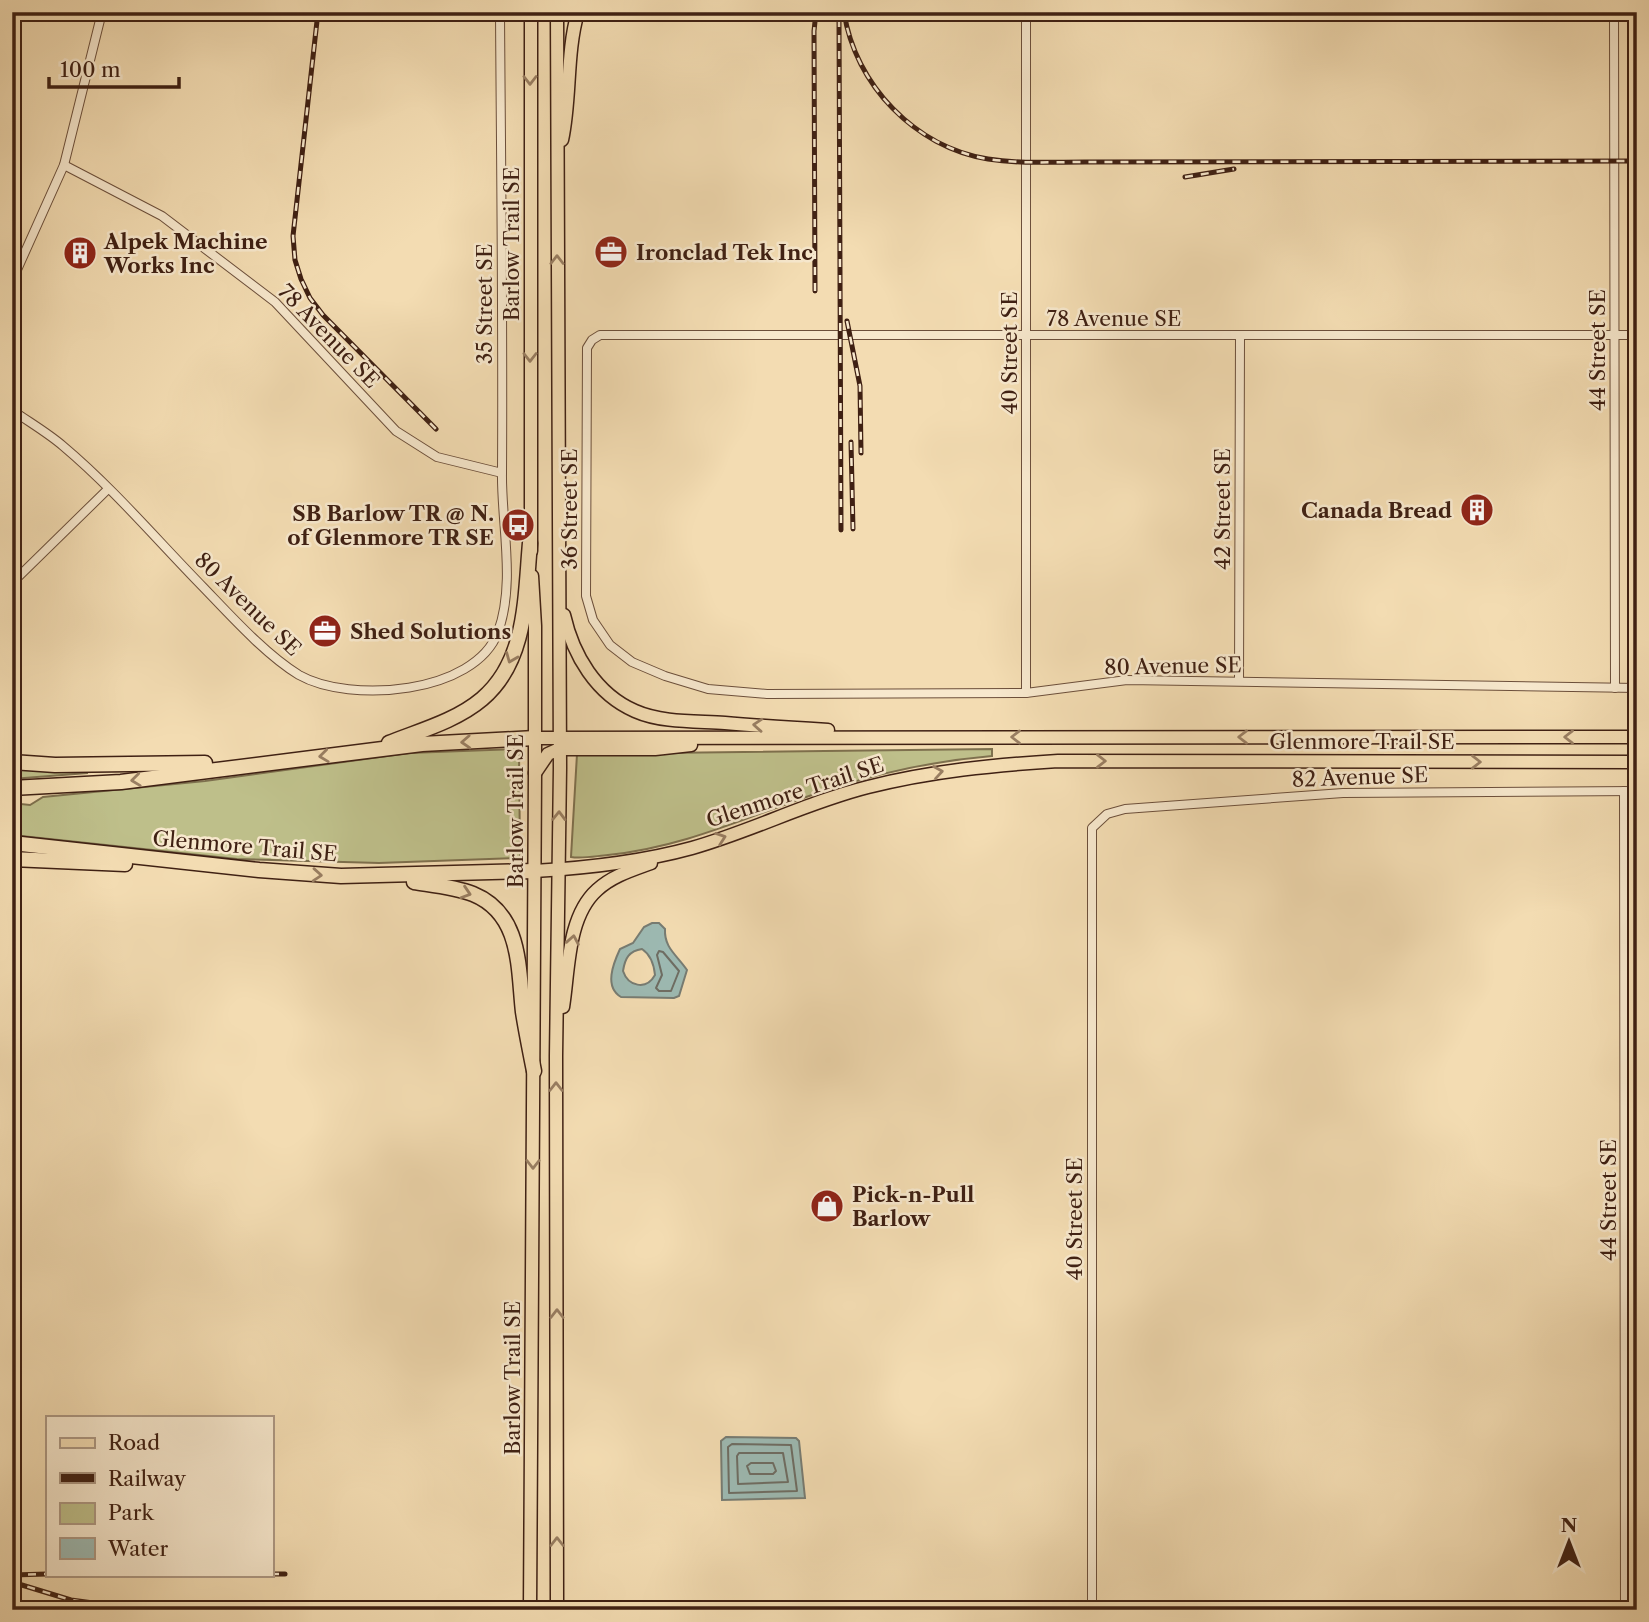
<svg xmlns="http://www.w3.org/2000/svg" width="1649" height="1622" font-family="'Libre Caslon Text',serif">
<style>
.green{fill:#bebf8a;stroke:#7e704e;stroke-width:2}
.water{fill:#9dbab3;stroke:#777c73;stroke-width:2;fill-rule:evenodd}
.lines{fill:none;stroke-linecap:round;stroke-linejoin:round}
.shore{stroke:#6e6d63;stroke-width:2}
.street-casing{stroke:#6c4f3b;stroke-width:10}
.primary-casing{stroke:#3f2013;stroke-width:15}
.highway-casing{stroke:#3f2013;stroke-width:17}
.street{stroke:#f7e8cd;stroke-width:8}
.primary{stroke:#f3dcb2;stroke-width:12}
.highway{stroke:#f3dcb2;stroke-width:14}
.rail-casing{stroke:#3f2013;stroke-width:5}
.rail{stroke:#f7e8cd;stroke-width:2.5;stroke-dasharray:8;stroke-linecap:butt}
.oneway{stroke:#997e62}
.labels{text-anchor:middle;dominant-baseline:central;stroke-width:5;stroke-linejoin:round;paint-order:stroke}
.poi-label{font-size:21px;font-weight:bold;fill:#3f2013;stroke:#f7e8cd;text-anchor:start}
.street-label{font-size:21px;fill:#3f2013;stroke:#f7e8cd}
</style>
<rect width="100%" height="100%" fill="#f3dcb2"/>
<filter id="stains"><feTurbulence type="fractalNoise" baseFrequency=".00286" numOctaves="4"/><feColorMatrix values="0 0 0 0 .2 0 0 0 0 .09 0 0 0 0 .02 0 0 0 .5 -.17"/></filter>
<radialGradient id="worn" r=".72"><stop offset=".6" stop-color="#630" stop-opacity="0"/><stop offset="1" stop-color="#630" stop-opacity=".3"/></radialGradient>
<g class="green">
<polygon points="519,749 520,858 379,863 237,859 12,835 12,803 30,805 43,797 205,781 409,753"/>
<path d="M992,749V756C934,761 877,773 821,792C748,816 686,847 608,855C596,856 582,859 571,857L577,754Z"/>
<polygon points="12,765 87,770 87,773 12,779"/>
</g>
<g class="water">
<path d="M652,923H659L665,929C664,948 677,955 687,970L679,996L674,998L621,997C604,987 613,964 620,949L633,943L644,927ZM642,949C651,955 654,965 655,975C646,991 628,986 623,971C625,958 629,951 642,949Z"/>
<polygon points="726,1437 796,1438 799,1441 805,1498 722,1500 721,1441"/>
</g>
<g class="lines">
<g class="shore">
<polygon points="659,951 663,952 679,971 671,991 659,991 656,988 662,975 657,955"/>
<polygon points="732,1444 791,1445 797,1491 729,1493 728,1447"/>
<polygon points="739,1453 783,1453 788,1482 738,1484 737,1456"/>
<polygon points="751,1463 773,1463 776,1471 773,1474 750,1474 747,1466"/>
</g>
<defs>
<g id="street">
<polyline points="1026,12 1026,693"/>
<polyline points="1614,12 1615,688"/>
<polyline points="64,165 162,216 275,302 396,431 437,457 502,473"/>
<polyline points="12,281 64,165 102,12"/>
<polyline points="1637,335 600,335 592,340 587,348 586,596 593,620 610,645 632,662 665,676 708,689 767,694 1026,693 1127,680 1637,688"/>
<path d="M12,410C29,422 48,433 63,446C113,488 157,540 203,587C230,615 266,655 299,675C350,704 475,694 498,632C516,582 501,523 502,472C503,318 501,165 500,12"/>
<polyline points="12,583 108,489"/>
<polyline points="1239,681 1240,336"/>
<polyline points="1624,791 1625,1610"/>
<polyline points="1092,1610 1092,828 1107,814 1125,809 1343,793 1637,791"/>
</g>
<g id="primary">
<path d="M562,140C571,99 566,53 578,12"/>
<polyline points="531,551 531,12"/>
<path d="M564,615C573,655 596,694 635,711C662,723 697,721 725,723C759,726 793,728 828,730"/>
<polyline points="535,738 1637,737"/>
<polyline points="535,773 548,754 559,749 655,749 691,745"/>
<path d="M534,871C586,868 641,862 692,848C752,831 808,802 868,787C931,771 994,765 1058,761L1637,762"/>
<path d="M563,1007C569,970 567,917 597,890C612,876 632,870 651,863"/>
<polyline points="530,1610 535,774 535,626 532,576"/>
<polyline points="557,1610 556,1056 560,768 557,12"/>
</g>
<g id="highway">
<path d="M389,743C419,731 456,721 482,699C527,661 525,598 530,543"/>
<polyline points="12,762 55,765 205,763"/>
<polyline points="12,788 121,782 422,744 535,738"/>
<polyline points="12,843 259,870 341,876 534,871"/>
<polyline points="12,859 125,864"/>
<path d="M414,882C433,885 455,887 473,894C522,914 518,968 523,1012C526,1031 530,1051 534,1071"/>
</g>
</defs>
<use href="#street" class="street-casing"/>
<use href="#primary" class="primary-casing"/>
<use href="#highway" class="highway-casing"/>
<use href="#street" class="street"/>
<use href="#primary" class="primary"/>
<use href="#highway" class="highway"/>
<defs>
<g id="rail">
<polyline points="318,12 293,236 295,260 301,279 310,298 323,315 436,429"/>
<path d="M844,12C855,85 915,147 988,159C1020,164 1053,162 1085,162L1637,161"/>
<polyline points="839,19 841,530"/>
<polyline points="1185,177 1234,169"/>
<polyline points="815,291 814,31 816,12"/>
<polyline points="847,321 860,386 861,453"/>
<polyline points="851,442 853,529"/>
<polyline points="271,1574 285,1574"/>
<polyline points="12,1575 47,1574"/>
<polyline points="12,1582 71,1600 108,1605 407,1603"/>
</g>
</defs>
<use href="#rail" class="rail-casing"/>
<use href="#rail" class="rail"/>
</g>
<defs><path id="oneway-chevron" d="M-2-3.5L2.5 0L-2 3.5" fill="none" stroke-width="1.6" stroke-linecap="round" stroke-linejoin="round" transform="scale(1.75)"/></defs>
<g class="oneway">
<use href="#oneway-chevron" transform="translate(530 80) rotate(90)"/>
<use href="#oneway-chevron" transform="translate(557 260) rotate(-90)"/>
<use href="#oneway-chevron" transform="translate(530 357) rotate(90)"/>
<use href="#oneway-chevron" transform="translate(511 658) rotate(112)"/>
<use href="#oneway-chevron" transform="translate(758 725) rotate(-176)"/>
<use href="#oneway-chevron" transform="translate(1016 737) rotate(180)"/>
<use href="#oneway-chevron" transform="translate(1243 737) rotate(-180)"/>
<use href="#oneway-chevron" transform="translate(1569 737) rotate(-180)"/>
<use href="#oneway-chevron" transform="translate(466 742) rotate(177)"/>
<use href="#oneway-chevron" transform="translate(324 756) rotate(173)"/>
<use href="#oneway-chevron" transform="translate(1101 761)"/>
<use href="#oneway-chevron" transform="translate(1476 762)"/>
<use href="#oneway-chevron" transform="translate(938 772) rotate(-9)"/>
<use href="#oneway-chevron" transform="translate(136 780) rotate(173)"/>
<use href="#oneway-chevron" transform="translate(559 816) rotate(-89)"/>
<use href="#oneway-chevron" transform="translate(721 838) rotate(-19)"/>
<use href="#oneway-chevron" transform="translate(317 875) rotate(4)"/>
<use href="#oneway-chevron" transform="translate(466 893) rotate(18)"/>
<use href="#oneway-chevron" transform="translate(573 940) rotate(-80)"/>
<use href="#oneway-chevron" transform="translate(556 1087) rotate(-90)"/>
<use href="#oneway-chevron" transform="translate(533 1164) rotate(90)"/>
<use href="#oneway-chevron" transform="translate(557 1314) rotate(-90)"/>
<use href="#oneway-chevron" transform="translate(557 1542) rotate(-90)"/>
</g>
<defs>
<symbol id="office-disc" viewBox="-11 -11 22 22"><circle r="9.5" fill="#8f2418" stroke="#f7e8cd"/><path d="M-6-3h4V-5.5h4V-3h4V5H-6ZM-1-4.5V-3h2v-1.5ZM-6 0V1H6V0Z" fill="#fff"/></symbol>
<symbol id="building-disc" viewBox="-11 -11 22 22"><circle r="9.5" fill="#8f2418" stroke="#f7e8cd"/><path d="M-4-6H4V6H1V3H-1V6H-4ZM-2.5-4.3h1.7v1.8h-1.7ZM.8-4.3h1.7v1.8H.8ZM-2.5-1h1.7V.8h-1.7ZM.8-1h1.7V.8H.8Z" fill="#fff"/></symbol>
<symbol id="bus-disc" viewBox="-11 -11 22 22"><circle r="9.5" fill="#8f2418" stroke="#f7e8cd"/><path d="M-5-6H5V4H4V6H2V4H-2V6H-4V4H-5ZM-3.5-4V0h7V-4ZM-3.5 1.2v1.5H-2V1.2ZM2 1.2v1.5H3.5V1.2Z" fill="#fff"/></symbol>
<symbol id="shop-disc" viewBox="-11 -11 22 22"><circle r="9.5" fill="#8f2418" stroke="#f7e8cd"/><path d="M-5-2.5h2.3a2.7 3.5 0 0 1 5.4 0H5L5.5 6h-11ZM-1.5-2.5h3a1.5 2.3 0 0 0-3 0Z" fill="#fff"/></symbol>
</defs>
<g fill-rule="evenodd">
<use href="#office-disc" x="592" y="233" width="38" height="38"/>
<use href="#building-disc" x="61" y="234" width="38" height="38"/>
<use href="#building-disc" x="1458" y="491" width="38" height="38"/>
<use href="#bus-disc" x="499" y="506" width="38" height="38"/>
<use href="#office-disc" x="306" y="612" width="38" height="38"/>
<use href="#shop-disc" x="808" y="1187" width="38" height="38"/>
</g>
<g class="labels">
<g class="poi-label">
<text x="104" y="241">Alpek Machine<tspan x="104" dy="24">Works Inc</tspan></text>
<text x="636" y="252">Ironclad Tek Inc</text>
<text x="1452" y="510" text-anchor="end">Canada Bread</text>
<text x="494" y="513" text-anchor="end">SB Barlow TR @ N.<tspan x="494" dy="24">of Glenmore TR SE</tspan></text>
<text x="350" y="631">Shed Solutions</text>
<text x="852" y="1194">Pick-n-Pull<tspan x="852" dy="24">Barlow</tspan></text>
</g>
<g class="street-label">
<text transform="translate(511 244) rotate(-90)">Barlow Trail SE</text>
<text transform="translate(484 304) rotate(-90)">35 Street SE</text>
<text x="1114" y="318">78 Avenue SE</text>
<text transform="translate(329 336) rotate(46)">78 Avenue SE</text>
<text transform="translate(1597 350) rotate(-90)">44 Street SE</text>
<text transform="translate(1009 353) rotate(-90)">40 Street SE</text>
<text transform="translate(569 509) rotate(-90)">36 Street SE</text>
<text transform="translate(1222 509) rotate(-90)">42 Street SE</text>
<text transform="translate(248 604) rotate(44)">80 Avenue SE</text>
<text transform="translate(1173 666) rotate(-1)">80 Avenue SE</text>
<text x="1362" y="741">Glenmore Trail SE</text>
<text transform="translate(1360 777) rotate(-2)">82 Avenue SE</text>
<text transform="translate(795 792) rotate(-18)">Glenmore Trail SE</text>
<text transform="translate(515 811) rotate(-90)">Barlow Trail SE</text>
<text transform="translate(245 846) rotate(5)">Glenmore Trail SE</text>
<text transform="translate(1608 1200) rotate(-90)">44 Street SE</text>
<text transform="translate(1074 1219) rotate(-90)">40 Street SE</text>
<text transform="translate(512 1378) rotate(-90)">Barlow Trail SE</text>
</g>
</g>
<rect width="1649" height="1622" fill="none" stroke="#f3dcb2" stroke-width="42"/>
<rect x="14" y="14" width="1621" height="1594" fill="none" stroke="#3f2013" stroke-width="3.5"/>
<rect x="21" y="21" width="1607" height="1580" fill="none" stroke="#3f2013" stroke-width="2"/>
<rect x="46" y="1416" width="228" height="161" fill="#f7e8cd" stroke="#ad9883" stroke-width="2"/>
<rect x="60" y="1438" width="35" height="10" fill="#f3dcb2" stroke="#ad9883" stroke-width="2"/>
<text x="108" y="1450" font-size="21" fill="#3f2013">Road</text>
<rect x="60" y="1473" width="35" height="10" fill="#3f2013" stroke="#ad9883" stroke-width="2"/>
<text x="108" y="1486" font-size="21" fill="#3f2013">Railway</text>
<rect x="60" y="1503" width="35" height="21" fill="#bebf8a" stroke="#ad9883" stroke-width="2"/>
<text x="108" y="1520" font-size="21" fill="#3f2013">Park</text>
<rect x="60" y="1538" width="35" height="21" fill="#9dbab3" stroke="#ad9883" stroke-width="2"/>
<text x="108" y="1556" font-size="21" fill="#3f2013">Water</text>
<g transform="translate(1569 1542)" stroke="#f7e8cd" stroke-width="5" paint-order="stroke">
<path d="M0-5L12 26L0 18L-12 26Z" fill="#3f2013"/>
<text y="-10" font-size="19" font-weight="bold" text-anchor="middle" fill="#3f2013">N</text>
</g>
<path d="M49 77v10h130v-10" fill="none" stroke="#3f2013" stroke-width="3.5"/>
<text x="60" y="77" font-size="21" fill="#3f2013" stroke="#f7e8cd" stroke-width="5" paint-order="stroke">100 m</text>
<rect width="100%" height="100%" filter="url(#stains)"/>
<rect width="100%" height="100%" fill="url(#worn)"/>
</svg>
